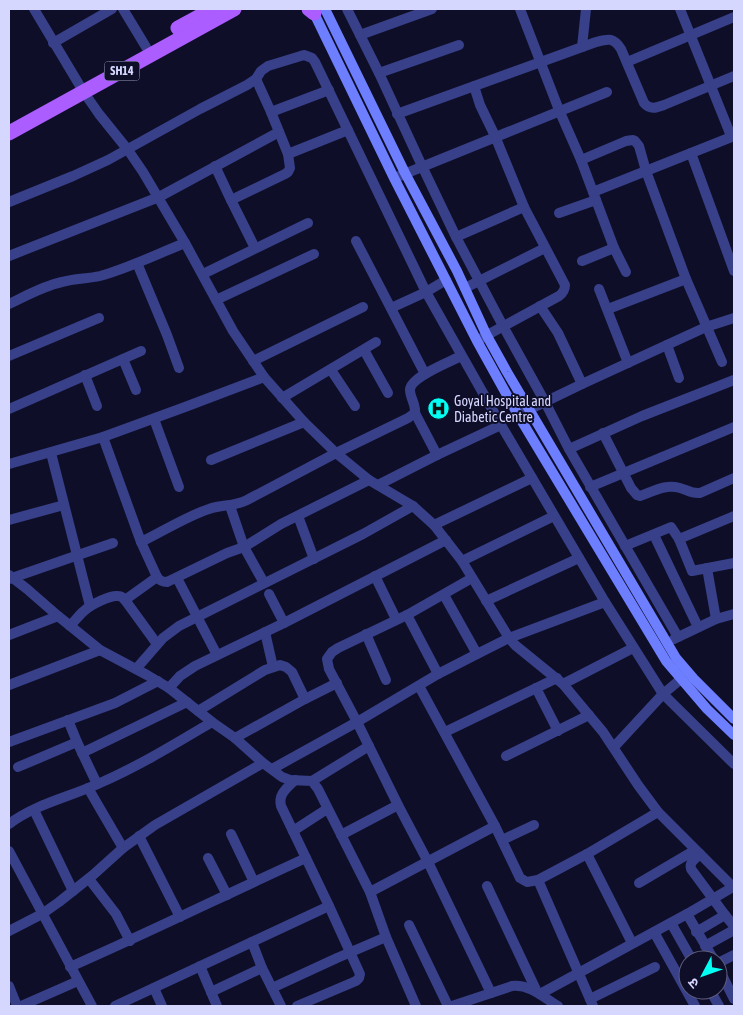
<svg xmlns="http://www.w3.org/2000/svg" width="743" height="1015" font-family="'Asap Condensed','Noto Sans Devanagari',sans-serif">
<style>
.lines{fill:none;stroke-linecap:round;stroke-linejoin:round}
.street{stroke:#374089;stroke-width:10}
.secondary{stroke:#6d7eff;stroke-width:10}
.primary{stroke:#ab5dff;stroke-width:15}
.labels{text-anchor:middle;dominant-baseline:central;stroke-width:4;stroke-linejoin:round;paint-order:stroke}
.shield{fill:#0f0e28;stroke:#9a9bbe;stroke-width:1}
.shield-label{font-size:12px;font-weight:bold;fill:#d6d7ff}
.poi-label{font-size:14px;fill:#d6d7ff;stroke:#0f0e28;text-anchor:start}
</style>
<rect width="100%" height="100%" fill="#0f0e28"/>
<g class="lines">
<g class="street">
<polyline points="34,9 83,91 99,114 128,150 143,172 185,243 233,331 264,377 304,422 336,453 369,480 413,506 434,525 462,561 509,638 515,645 563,684 603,732 638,785 658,812 734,888"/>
<polyline points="123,9 146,47"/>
<polyline points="347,9 379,73 422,166 456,237 503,326 545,402 569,449 678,637"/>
<polyline points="520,9 559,110 581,160 614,248 626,272"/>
<polyline points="680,9 731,136"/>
<polyline points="360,35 432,9"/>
<polyline points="53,43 112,9"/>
<polyline points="582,47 586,9"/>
<polyline points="627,62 734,17"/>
<polyline points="379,73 459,45"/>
<path d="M474,86L480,105L495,136L524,207L565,285C565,290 563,293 559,296L480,339"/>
<polyline points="271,112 329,90"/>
<path d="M397,114L596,42C608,39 613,37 621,49L644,103C650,110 656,108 664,105L734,76"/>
<polyline points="691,153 734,271"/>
<polyline points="288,154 348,130"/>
<polyline points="581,160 626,141 633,140 635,141 639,146 646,171 686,279 722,362"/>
<polyline points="215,166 231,200 255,248"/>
<polyline points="397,177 607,92"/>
<polyline points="593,192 734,136"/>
<polyline points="231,200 285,174 288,172 290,168 288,154 271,112 256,79"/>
<polyline points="9,202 73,176 108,160 200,109 247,85 256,79 261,71 268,66 304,55 312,58 315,62 426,292 501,425 605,602 663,694 734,764"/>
<polyline points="559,213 596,200"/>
<polyline points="456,237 524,207"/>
<polyline points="356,241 425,374"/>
<polyline points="9,256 159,197 279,132"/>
<polyline points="582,261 614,248"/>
<polyline points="137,263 167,335 179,368"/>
<polyline points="203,274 308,223"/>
<polyline points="465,288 545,248"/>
<polyline points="599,289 628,363"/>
<polyline points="216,300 314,254"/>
<path d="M9,304C26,296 43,286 62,282C74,278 87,279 100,276C129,268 157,254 185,243"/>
<polyline points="540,306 558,333 582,384"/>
<polyline points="391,308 426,292 446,280"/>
<polyline points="608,309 686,279"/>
<polyline points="667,345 679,378"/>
<polyline points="364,350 388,393"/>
<polyline points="9,356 99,318"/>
<polyline points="123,359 136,390"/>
<polyline points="253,361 363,307"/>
<polyline points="331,370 355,406"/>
<polyline points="85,375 97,406"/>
<polyline points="282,398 376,342"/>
<polyline points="9,409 141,351"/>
<polyline points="415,413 437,455"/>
<polyline points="518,415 582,384 706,327 734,318"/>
<polyline points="154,419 179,487"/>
<path d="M603,433L631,488L637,495L640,496C655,491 664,484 680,488C687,490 692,494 700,493L734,478"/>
<path d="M103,437L141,542L157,577C160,581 162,582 167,582L227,553L244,547L281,524L369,480"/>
<polyline points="569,449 642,416 734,380"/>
<polyline points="51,453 90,606"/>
<polyline points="211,460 304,422"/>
<polyline points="9,464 103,437 185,407 264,377"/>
<polyline points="378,485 437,455 501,425"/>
<polyline points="590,487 734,427"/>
<polyline points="230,506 244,547 264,583"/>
<polyline points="298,516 314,559"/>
<polyline points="9,520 64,505"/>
<polyline points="434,525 532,478"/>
<polyline points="654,535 698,627"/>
<polyline points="679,539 734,516"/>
<path d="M141,542C162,532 187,516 209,509C223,504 233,507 247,500L336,453L408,418L415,413C416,404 410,398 410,390C410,377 450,362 461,356"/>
<polyline points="625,546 671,527 679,539 692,571 734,563"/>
<polyline points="462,561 554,516"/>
<polyline points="707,568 716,619"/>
<polyline points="9,575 27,589 58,616 100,650 147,675 169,688 212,722 235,738 263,763 282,777 290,780 312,781 318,789 370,892 386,937 416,1006"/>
<polyline points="375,576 396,619"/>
<polyline points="177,578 217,655"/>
<polyline points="472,578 407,615 338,648 332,652 327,659 329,669 357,722 398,805 428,862 491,993"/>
<polyline points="9,579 113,543"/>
<polyline points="269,594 284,623"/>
<polyline points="444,595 477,654"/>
<polyline points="125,600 157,577"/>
<polyline points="486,601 579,558"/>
<polyline points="407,615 438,674"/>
<path d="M70,626C75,621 79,615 84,611C90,605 110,595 118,596C122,596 122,597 125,600L157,644"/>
<polyline points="265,632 273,667"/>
<polyline points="366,634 386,680"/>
<polyline points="9,635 58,616"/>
<polyline points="674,639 716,619 734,614"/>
<polyline points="136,669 163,638 179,626 363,534 413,506"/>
<polyline points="563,684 633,648"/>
<polyline points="9,685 100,650"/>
<polyline points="419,686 495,826 520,878 527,882 538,880 587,854 658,812"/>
<polyline points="169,688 180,676 195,666 284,623 446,540"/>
<polyline points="536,688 558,731"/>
<polyline points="198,711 265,670 280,665 286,667 292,672 305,699"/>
<polyline points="68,720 77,742 97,784"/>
<polyline points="445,732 557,678"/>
<polyline points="235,738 305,699 337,683"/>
<polyline points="9,742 115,703 158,681"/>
<polyline points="614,747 663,694 681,679"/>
<polyline points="82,753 187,702"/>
<polyline points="506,756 589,715"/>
<polyline points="18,767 77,742"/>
<polyline points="272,769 357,722 438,674 477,654 509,638 605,602"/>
<path d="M295,780C287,788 278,794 281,806L329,906L360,974L359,978L356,981L297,1006"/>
<polyline points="312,781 369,746"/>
<polyline points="88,788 123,848"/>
<polyline points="34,810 73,891"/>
<path d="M9,824C35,804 70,797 100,783C139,766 175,744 212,722"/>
<polyline points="293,831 327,809"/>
<polyline points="231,834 254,882"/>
<polyline points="341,835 398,805"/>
<polyline points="139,836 180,917"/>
<polyline points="502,840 534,825"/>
<polyline points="9,851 92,1006"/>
<polyline points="587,854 632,943"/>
<path d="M700,854C695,859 689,862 691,869L725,915L734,926"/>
<polyline points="208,858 227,895"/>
<polyline points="89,879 116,914 130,941"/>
<polyline points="538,880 593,1006"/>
<polyline points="639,883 695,850"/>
<polyline points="487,886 537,992"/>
<polyline points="370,892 495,826"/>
<polyline points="687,914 714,960"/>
<polyline points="671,923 692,960"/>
<polyline points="409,925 448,1006"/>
<polyline points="9,931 42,914 59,902 93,875 123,848 155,825 263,763"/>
<polyline points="654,932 695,1006"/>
<polyline points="696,932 725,915"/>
<polyline points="252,942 262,968 281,1006"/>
<polyline points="705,946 734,930"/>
<polyline points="718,963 734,955"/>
<polyline points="200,966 217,1006"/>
<path d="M70,967C150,932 227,894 306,858"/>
<polyline points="718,967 734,999"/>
<polyline points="9,986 17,1006"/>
<polyline points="154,988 162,1006"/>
<polyline points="272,988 337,958 386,937"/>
<polyline points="710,990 719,1006"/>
<polyline points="211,992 262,968"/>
<polyline points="540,994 687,914 733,887"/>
<polyline points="590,999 655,967"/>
<polyline points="21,1006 78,981"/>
<polyline points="115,1006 329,906"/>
<path d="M452,1006L512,986C530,984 543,997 558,1006"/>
</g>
<g class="secondary">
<polyline points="312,9 394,178 477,341 518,415 666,661 707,709 734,735"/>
<polyline points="325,9 405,173 457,271 487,336 507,372 676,658 694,679 734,719"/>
</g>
<g class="primary">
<polyline points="309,9 314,13"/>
<polyline points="178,28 213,9"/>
<polyline points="9,133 234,9"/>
</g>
</g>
<defs>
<symbol id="hospital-disc" viewBox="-11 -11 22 22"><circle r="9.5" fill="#02fff4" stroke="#0f0e28"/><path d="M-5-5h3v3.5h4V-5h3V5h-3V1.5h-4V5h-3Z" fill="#111"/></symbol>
</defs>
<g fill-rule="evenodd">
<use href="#hospital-disc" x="426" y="396" width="25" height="25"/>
</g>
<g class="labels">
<rect class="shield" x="104.5" y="61.5" width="35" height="19" rx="4"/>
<g class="shield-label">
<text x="122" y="71">SH14</text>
</g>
<g class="poi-label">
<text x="454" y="401">Goyal Hospital and<tspan x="454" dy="16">Diabetic Centre</tspan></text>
</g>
</g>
<rect width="743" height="1015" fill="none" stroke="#d6d7ff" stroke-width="20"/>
<g transform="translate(703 975) rotate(229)"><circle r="24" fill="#0f0e28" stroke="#5f5e7e"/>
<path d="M0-4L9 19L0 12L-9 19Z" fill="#02fff4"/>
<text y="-8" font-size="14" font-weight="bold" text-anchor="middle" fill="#d6d7ff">उ</text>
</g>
</svg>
